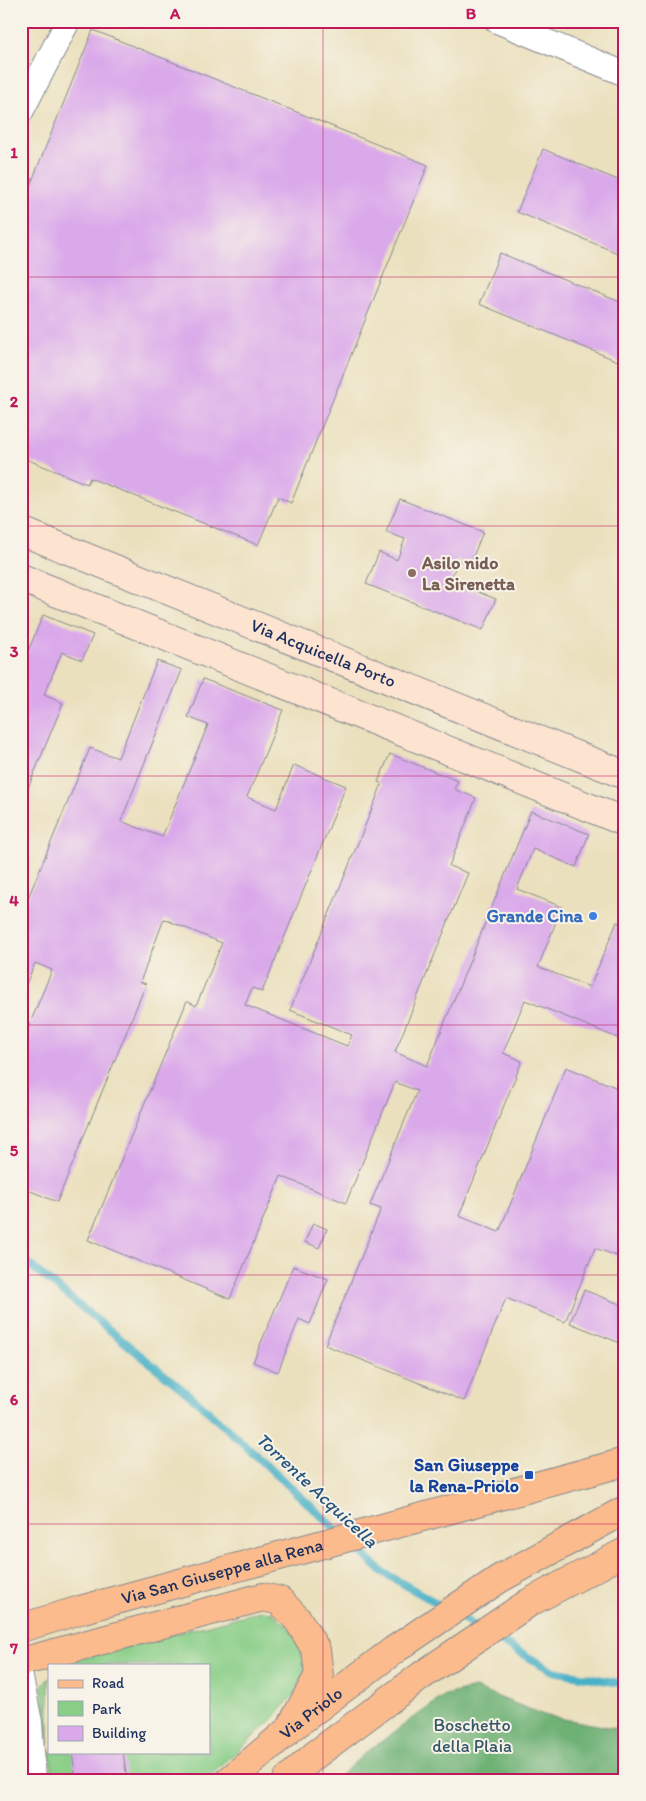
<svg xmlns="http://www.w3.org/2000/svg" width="646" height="1801" font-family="Itim,sans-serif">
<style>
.green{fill:#89ce87;stroke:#527e72}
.forest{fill:#6eb174;stroke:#447069}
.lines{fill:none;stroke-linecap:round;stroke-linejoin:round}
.stream{stroke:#48b1c7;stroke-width:8}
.building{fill:#daa9ea}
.street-casing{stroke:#83888e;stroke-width:26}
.secondary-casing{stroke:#83888e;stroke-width:30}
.primary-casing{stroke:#83888e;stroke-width:30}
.street{stroke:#fff;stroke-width:24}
.secondary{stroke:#fde4d1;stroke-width:28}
.primary{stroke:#fbbb8d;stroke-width:28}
.grid{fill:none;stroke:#c2185b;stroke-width:1;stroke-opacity:0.55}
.education-dot{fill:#8d6e63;stroke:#f7f3e8;stroke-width:2}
.shop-dot{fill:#3f7fe0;stroke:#f7f3e8;stroke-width:2}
.transit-dot{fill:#1a4fb4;stroke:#f7f3e8;stroke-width:2}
.labels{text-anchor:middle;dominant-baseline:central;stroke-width:4;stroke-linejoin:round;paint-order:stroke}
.education-label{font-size:18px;font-weight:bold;fill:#785e54;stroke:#f7f3e8;text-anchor:start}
.street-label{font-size:18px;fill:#1b2f5e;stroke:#f7f3e8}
.shop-label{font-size:18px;font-weight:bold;fill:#366cbe;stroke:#f7f3e8;text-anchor:end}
.transit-label{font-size:18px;font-weight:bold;fill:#164399;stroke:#f7f3e8;text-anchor:end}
.park-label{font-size:18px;fill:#365768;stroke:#f7f3e8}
.water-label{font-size:19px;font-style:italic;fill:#28567e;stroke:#f7f3e8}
.neatline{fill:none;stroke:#c2185b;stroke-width:2}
.grid-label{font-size:16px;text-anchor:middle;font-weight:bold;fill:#c2185b}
</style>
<rect width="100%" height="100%" fill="#f7f3e8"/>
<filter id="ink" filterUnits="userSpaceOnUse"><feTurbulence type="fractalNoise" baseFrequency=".02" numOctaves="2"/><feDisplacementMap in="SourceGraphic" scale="10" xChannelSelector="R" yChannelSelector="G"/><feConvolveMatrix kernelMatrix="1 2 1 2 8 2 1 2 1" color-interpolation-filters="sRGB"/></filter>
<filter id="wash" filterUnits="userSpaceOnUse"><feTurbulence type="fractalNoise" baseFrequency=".0096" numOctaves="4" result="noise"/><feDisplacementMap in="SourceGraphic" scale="20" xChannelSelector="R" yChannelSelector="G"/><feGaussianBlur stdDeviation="1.12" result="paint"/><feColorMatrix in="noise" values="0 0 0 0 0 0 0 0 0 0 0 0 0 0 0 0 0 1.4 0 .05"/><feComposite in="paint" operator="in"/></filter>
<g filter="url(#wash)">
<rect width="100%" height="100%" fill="#ebe0bd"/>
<g class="green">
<polygon points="261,1611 272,1612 302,1640 307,1668 293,1696 272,1720 205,1780 53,1780 50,1752 209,1752 209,1665 67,1665 73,1661"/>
<polygon points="49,1678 49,1744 42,1686"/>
</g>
<polygon class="forest" points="475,1688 547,1716 614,1728 625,1780 335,1780 364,1754 445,1695"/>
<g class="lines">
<g class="stream">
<polyline points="21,1258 198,1402 340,1533"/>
<polyline points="350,1542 381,1571 445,1608"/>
<polyline points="457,1615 481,1630"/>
<polyline points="491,1636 553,1671 625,1684"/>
</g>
</g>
<g id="blocks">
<g class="building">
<polygon points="93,30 428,165 291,503 278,497 258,545 90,478 87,484 21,457 21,208"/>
<polygon points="543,149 625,183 625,256 517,212"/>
<polygon points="500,253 625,304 625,364 479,304"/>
<polygon points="400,499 483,532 470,564 458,560 450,581 496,599 483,630 366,584 379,552 397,560 405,539 386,532"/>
<polygon points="43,615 93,635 82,660 62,652 44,695 63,703 21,805 21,668"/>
<polygon points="157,661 182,670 121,821 162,837 208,725 188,717 203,679 283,710 247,797 276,809 294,765 346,786 262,992 252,988 245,1005 347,1046 352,1035 290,1010 382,784 378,782 390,754 458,781 454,789 476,798 449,866 468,873 395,1052 427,1066 531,811 589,834 576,867 533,849 517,889 562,907 538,967 590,987 617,922 625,925 625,1041 525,1000 503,1053 522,1061 459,1216 499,1232 566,1067 625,1091 625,1259 595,1248 565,1322 506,1298 464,1401 325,1345 381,1209 370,1205 417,1091 395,1082 346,1203 281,1176 230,1299 88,1240 187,1001 196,1006 222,943 164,919 140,982 146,984 57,1202 21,1187 21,1045 52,970 35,963 21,996 21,915 90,748 118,758"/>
<polygon points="313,1223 327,1229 319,1248 305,1242"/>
<polygon points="293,1266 328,1279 310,1324 299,1319 278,1372 253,1362"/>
<polygon points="584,1290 625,1306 625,1345 570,1323"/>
<polygon points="72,1752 123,1752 127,1780 76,1780"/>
</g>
</g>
</g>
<g filter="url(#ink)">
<use href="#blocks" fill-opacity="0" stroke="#83888e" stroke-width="1"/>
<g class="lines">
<defs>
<g id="street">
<polyline points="497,21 625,74"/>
<polyline points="21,112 68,21"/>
<polyline points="21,1678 30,1722 34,1780"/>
</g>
<g id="secondary">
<path id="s1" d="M21,531L625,775"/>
<polyline points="21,578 625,822"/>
</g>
<g id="primary">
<path id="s2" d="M21,1628L80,1610L625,1462"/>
<polyline points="21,1662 263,1597 280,1601 298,1620 316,1650 319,1675 294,1721"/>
<path id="s3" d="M230,1780L291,1728L394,1650L499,1579L625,1510"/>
<polyline points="287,1780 315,1755 421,1676 530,1602 625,1552"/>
</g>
</defs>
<use href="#street" class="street-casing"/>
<use href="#secondary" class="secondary-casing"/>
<use href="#primary" class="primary-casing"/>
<use href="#street" class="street"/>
<use href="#secondary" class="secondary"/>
<use href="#primary" class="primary"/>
</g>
</g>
<path class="grid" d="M323,21V1780M21,277H625M21,526H625M21,776H625M21,1025H625M21,1275H625M21,1524H625"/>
<circle class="education-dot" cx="412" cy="573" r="5"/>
<circle class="shop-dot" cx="593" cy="916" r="5"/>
<rect class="transit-dot" x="524" y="1470" width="10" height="10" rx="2.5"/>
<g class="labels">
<g class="education-label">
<text x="422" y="563">Asilo nido<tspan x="422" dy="21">La Sirenetta</tspan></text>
</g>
<g class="street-label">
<text stroke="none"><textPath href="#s1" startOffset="326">Via Acquicella Porto</textPath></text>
<text stroke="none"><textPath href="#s2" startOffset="209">Via San Giuseppe alla Rena</textPath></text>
<text stroke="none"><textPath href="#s3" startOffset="105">Via Priolo</textPath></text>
</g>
<g class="shop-label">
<text x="583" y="916">Grande Cina</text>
</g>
<g class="transit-label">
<text x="519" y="1465">San Giuseppe<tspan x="519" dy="21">la Rena-Priolo</tspan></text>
</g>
<g class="park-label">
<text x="472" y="1725">Boschetto<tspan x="472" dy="21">della Plaia</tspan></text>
</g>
<g class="water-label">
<text transform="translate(317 1490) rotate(43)">Torrente Acquicella</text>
</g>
</g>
<rect width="646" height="1801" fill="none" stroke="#f7f3e8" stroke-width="55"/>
<rect x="48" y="1664" width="162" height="90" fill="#f7f3e8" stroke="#9fa5b1"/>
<rect x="58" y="1680" width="25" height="8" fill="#fbbb8d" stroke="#9fa5b1"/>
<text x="92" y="1688" font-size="15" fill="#1b2f5e">Road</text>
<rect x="58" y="1701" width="25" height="15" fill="#89ce87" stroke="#9fa5b1"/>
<text x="92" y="1714" font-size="15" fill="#1b2f5e">Park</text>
<rect x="58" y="1726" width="25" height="15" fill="#daa9ea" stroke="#9fa5b1"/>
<text x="92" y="1738" font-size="15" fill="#1b2f5e">Building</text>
<rect x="28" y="28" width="590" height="1746" class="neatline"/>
<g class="grid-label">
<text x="175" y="19">A</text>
<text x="471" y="19">B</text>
<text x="14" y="158">1</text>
<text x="14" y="407">2</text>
<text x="14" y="657">3</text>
<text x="14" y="906">4</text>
<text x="14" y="1156">5</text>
<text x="14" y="1405">6</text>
<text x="14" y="1654">7</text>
</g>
</svg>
